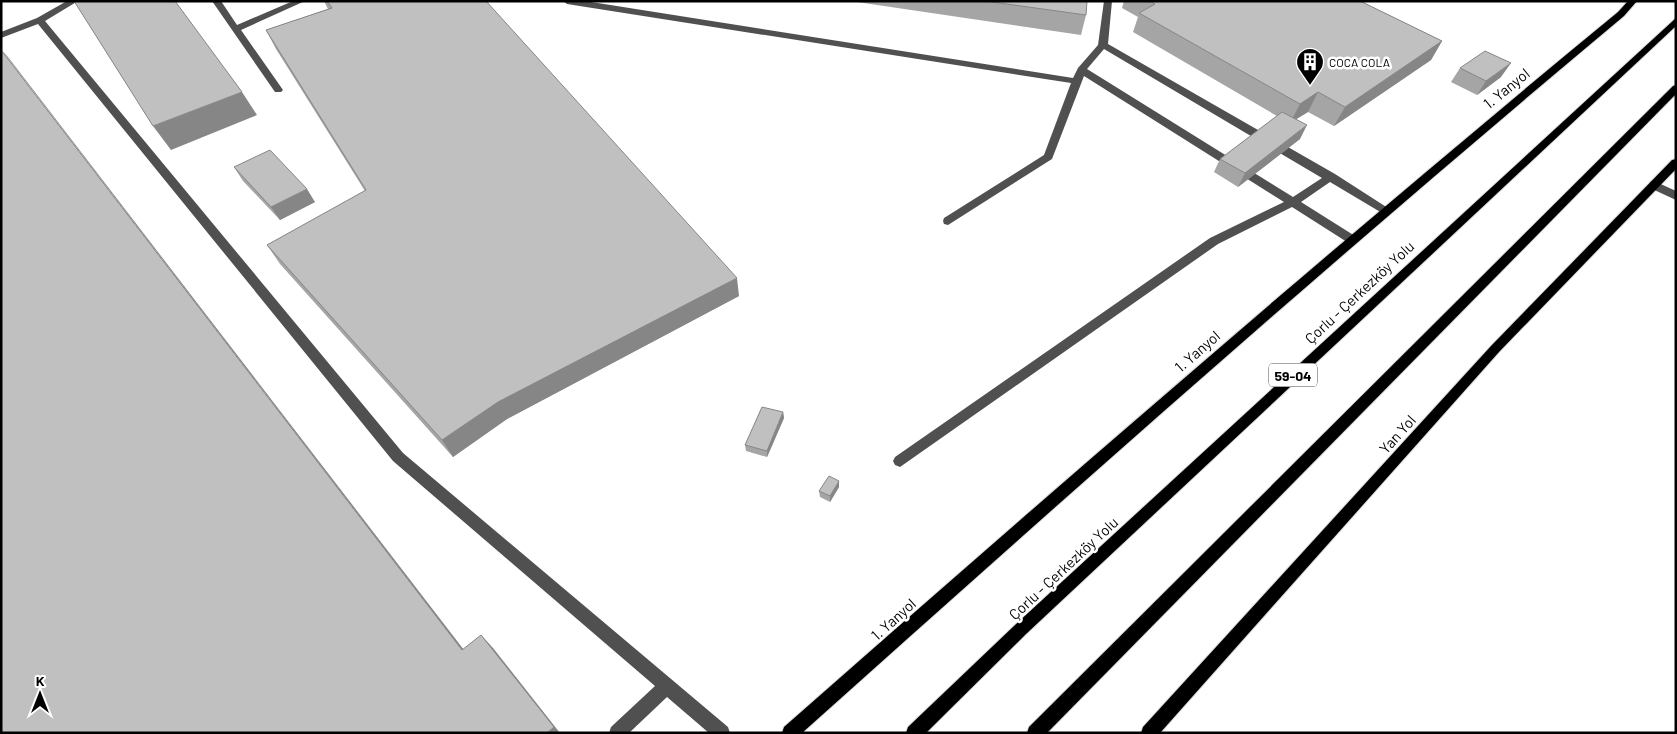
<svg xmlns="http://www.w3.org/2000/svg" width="1677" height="734" font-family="Barlow,sans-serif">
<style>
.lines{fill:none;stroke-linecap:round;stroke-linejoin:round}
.major-casing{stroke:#dbdbdb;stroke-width:2}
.minor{fill:#505050;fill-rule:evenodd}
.major{fill:#000;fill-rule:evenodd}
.wall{fill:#a5a5a5}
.shaded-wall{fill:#868686}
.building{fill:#c0c0c0;stroke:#868686}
.labels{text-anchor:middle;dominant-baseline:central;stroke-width:5;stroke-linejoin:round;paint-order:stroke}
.far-poi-label{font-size:12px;fill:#000;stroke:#fff;text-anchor:start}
.shield{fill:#fff;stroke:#4c4c4c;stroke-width:1}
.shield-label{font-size:14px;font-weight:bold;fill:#000}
.street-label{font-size:15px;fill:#000;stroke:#fff}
</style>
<rect width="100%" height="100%" fill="#fff"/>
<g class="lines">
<defs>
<g id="major">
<path d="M1628,1H1637L1624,16C1345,249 1073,490 802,733H782L784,727C1059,485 1335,245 1618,12Z"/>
<polygon points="1676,18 1676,26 1025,635 926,733 906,733 908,727 1015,625"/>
<polygon points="1676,85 1676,94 1047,733 1027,733 1029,727 1673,86"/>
<polygon points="1676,159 1676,169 1499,352 1160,733 1141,733 1143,727 1491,346 1672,160"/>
</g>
</defs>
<use href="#major" class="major-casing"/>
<g class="minor">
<polygon points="67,1 78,1 45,21 403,453 728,727 730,733 709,733 667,697 629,733 609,733 611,727 655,686 393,461 38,24 1,38 1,32 37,18"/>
<polygon points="212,1 221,1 237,25 293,1 305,1 241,30 283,90 281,92 275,92"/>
<path d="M563,1H585L1073,78L1078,68L1098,45L1104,1H1112L1108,44L1335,174L1391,210L1386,214L1382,213L1330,182L1301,202L1355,236L1357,239L1355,242H1347L1292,207L1218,244L900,467L895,465L893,461L895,457L1210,238L1284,202L1084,76L1052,159L948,225L944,224L943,221L944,218L1044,155L1071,83L567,4ZM1104,49L1322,178L1293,197L1087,69Z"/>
<polygon points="1654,181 1676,191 1676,200 1650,188 1650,182"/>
</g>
<use href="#major" class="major"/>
</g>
<g class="wall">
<polygon points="324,1 327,1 739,296 507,419 453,457 280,264 267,245 365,191 276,49 266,30 328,9"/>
<polygon points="850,1 1087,1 1086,15 1081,35"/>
<polygon points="1124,1 1360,1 1442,41 1431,60 1334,126 1308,112 1296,119 1300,139 1238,187 1214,172 1220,159 1277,116 1133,32 1138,17 1122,8"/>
<polygon points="1460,68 1501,77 1477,95 1451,82"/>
<polygon points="234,167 315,202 280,220 243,181"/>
<polygon points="783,412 784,418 767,457 746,451 745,445"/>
<polygon points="839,481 839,487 830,502 820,497 819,491"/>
</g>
<g class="shaded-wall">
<polygon points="1442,41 1431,60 1334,126 1345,107"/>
<polygon points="1,49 8,57 474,663 462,650"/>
<polygon points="1511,63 1501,77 1477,95 1486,81"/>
<polygon points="242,92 257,115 171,150 153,126"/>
<polygon points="1318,92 1308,112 1290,123 1300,104"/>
<polygon points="1307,125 1300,139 1238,187 1245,173"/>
<polygon points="307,189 315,202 280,220 271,207"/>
<polygon points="737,278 739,296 507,419 453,457 442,440 498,402"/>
<polygon points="783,412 784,418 767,457 767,451"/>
<polygon points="839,481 839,487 830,502 830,496"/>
<polygon points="481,635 493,648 560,733 547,733"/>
</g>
<g class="building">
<polygon points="74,1 175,1 242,92 153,126"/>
<polygon points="327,1 486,1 737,278 498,402 442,440 267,245 366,190 266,30 332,8"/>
<polygon points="985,1 1087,1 1086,15"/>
<polygon points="1150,1 1360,1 1442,41 1345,107 1318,92 1300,104 1139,13 1155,4"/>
<polygon points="1,50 462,650 481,635 554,727 547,733 1,733"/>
<polygon points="1485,51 1511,63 1486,81 1460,68"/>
<polygon points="1282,112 1307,125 1245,173 1220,159"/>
<polygon points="270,150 307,189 271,207 234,167"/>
<polygon points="762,407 783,412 767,451 745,445"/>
<polygon points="829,476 839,481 830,496 819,491"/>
</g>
<defs>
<symbol id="building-pin" viewBox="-11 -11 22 30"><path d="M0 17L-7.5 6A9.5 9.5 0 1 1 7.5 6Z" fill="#000" stroke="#fff"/><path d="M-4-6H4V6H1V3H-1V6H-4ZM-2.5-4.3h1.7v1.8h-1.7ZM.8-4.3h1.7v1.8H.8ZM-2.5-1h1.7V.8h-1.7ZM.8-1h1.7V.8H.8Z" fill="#fff"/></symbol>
</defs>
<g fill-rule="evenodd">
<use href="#building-pin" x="1294" y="46" width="32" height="43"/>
</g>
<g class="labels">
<g class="far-poi-label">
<text x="1329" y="62">COCA COLA</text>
</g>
<rect class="shield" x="1269" y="363.5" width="48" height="23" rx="4"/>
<g class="shield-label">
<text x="1293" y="375">59-04</text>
</g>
<g class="street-label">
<text transform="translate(1506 88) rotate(-39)">1. Yanyol</text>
<text transform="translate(1359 292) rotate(-43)">Çorlu - Çerkezköy Yolu</text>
<text transform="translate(1197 351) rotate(-41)">1. Yanyol</text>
<text transform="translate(1397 434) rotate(-48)">Yan Yol</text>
<text transform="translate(1063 568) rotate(-43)">Çorlu - Çerkezköy Yolu</text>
<text transform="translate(893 619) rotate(-42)">1. Yanyol</text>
</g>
</g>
<rect width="1677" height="734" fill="none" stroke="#000000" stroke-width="5"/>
<g transform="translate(40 694)" stroke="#ffffff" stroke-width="4" paint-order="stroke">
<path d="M0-4L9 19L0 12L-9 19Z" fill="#000000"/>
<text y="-8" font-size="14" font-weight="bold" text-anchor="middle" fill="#000000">K</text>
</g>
</svg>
